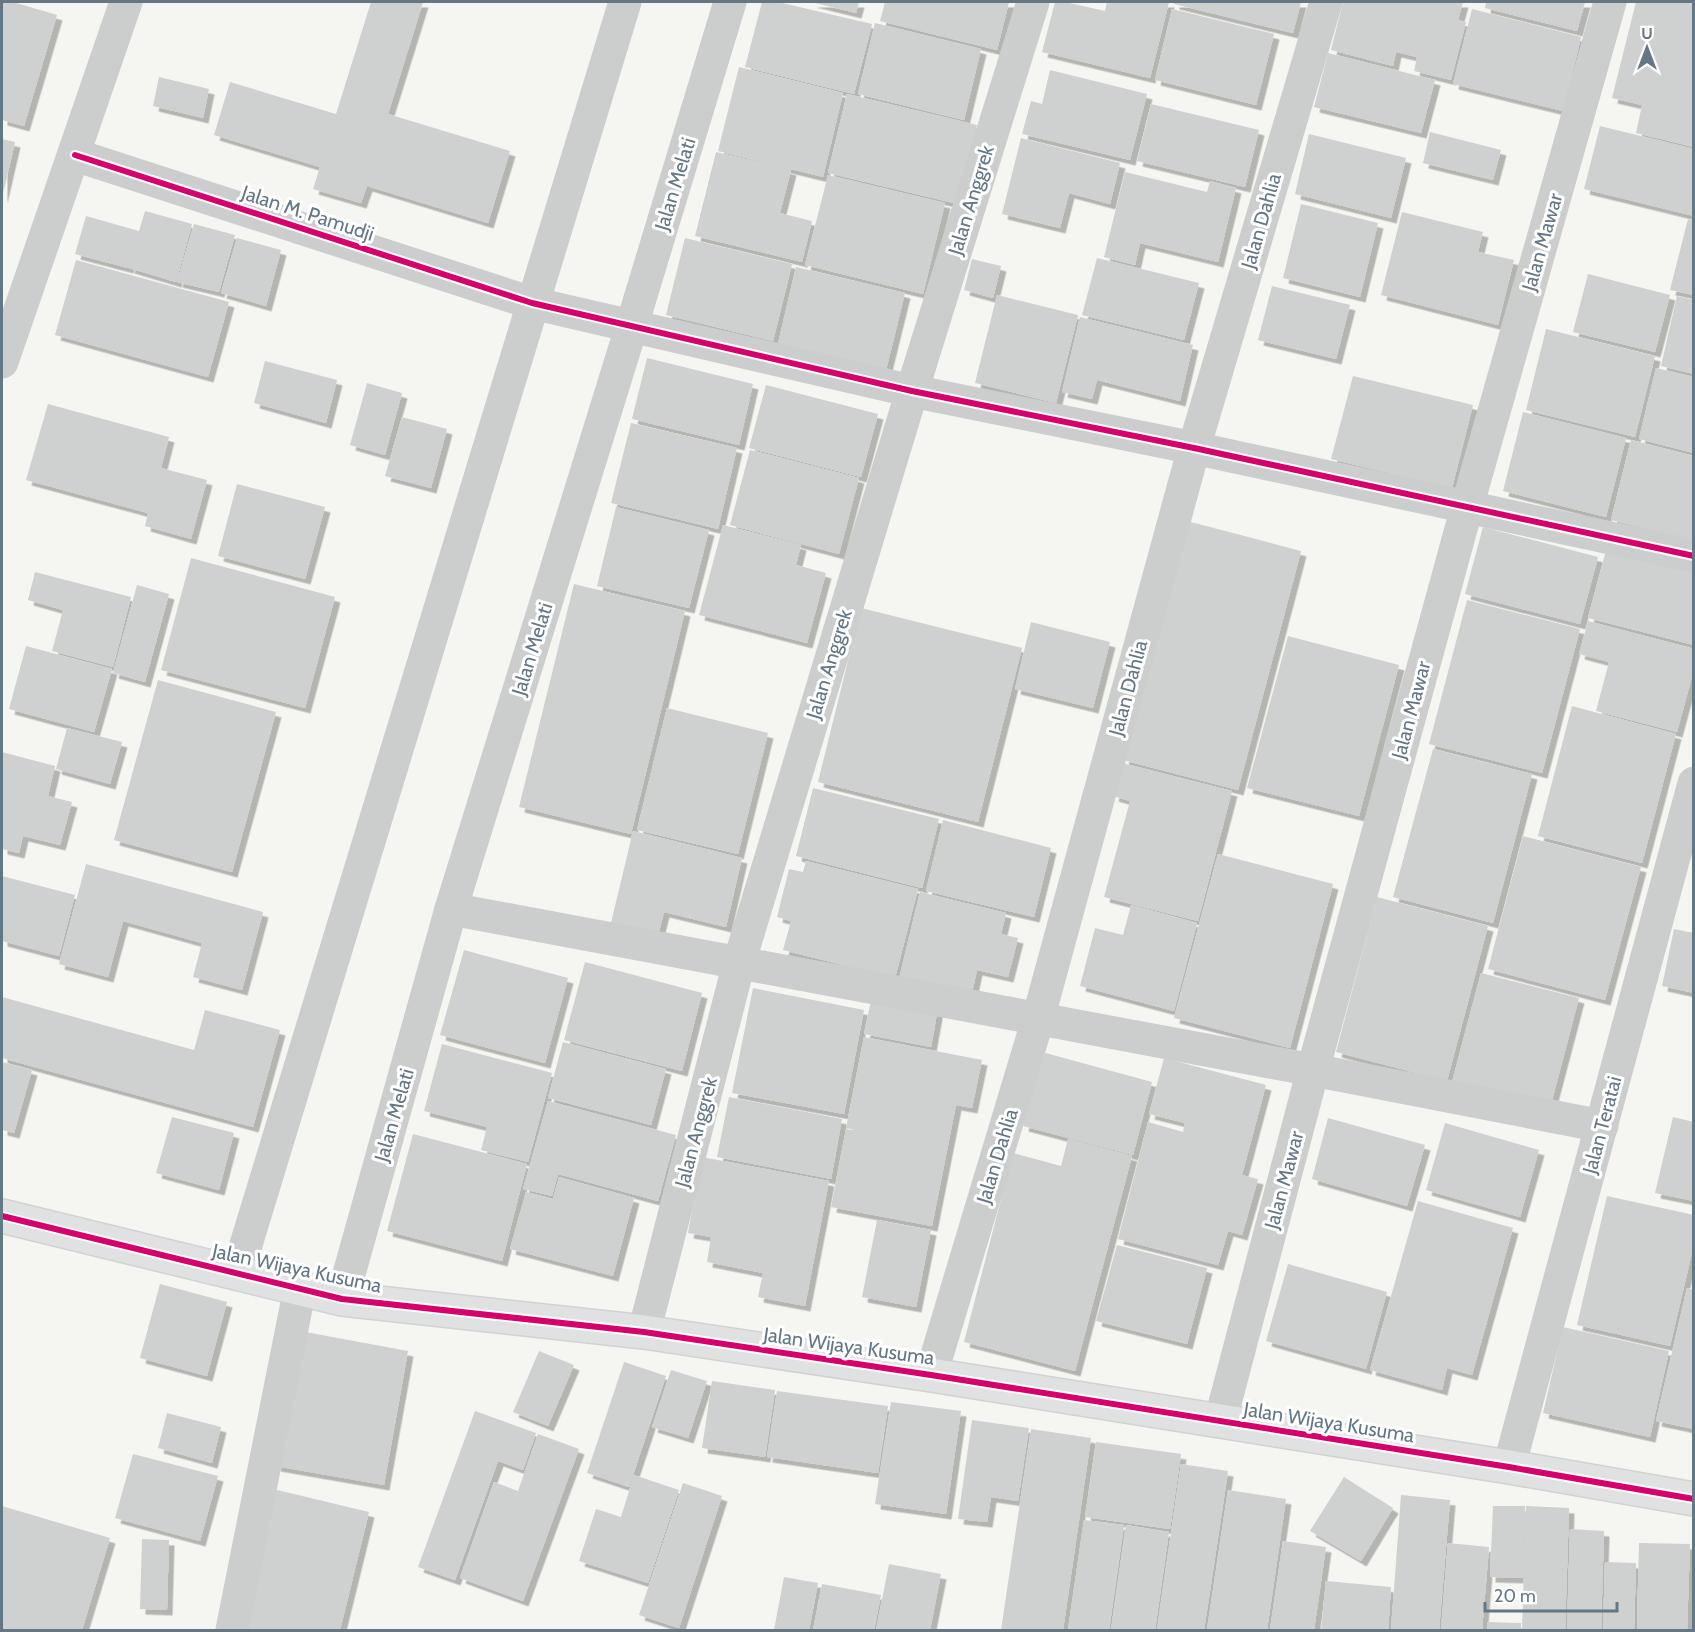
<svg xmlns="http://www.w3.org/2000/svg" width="1695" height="1632" font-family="Cabin,sans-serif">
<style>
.building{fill:#cfd1d0;filter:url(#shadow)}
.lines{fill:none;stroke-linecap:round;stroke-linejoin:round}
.secondary-casing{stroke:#d1d3d2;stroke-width:36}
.street{stroke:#cccece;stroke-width:33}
.secondary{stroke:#e0e1e1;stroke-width:33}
.cycleway-casing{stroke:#fff;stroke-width:10}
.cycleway{stroke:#d6006c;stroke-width:6}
.labels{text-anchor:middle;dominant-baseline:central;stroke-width:6;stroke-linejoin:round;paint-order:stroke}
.street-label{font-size:20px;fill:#637785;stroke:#fff}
</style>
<defs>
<filter id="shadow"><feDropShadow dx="5.5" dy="5.5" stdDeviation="0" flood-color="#0004"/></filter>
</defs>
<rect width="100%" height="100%" fill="#f5f5f2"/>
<g class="building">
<polygon points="2,2 13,2 57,15 24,126 2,120"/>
<polygon points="371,2 423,2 388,114 510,151 488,223 367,186 361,203 313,189 320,167 214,135 230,82 336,114"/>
<polygon points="762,2 778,2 872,24 854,94 745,67"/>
<polygon points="811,2 859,2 856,13"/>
<polygon points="885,2 1009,2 997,50 880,21"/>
<polygon points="1055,2 1065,2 1105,11 1107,2 1169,2 1150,78 1042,52"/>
<polygon points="1174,2 1301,2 1293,33 1174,4"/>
<polygon points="1343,2 1463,2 1458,20 1466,22 1451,80 1414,71 1417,57 1396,52 1393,66 1331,50"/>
<polygon points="1486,2 1585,2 1577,31 1485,8"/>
<polygon points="1636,2 1694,2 1694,147 1636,133 1642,105 1612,98"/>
<polygon points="1172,9 1274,34 1256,105 1155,80"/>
<polygon points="1472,9 1581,37 1563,111 1453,84"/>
<polygon points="875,23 981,49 964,120 858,94"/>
<polygon points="1328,53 1435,80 1421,133 1314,107"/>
<polygon points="739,67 843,93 823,177 718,151"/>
<polygon points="1050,70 1147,94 1130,160 1022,134 1031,101 1042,104"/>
<polygon points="159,77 209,89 203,118 153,106"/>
<polygon points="847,94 977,125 958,204 828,173"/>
<polygon points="1151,104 1259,130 1245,187 1137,161"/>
<polygon points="1600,126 1694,149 1694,216 1584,189"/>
<polygon points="1430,132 1501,150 1493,180 1423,163"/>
<polygon points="1309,134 1406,158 1391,218 1295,194"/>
<polygon points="1021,138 1120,163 1110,204 1069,193 1060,228 1002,214"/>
<polygon points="2,139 15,142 2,198"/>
<polygon points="716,152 791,170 780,213 812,221 802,262 695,236"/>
<polygon points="1125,172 1207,192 1210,181 1236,188 1218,262 1140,243 1135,265 1104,257"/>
<polygon points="828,175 945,203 923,294 805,265"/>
<polygon points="1301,204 1378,223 1360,297 1283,278"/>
<polygon points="145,211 192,224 176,282 129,268 138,235 128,268 75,254 86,216 139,231"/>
<polygon points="1402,212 1483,232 1478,252 1514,260 1498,325 1381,295"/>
<polygon points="1688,219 1694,221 1694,295 1670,290"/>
<polygon points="194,224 235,235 219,292 177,282"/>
<polygon points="237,238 281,250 266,306 221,293"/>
<polygon points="685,238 792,264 773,341 666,315"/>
<polygon points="1097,258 1199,283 1184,340 1082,315"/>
<polygon points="972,259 1001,266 993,298 964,290"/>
<polygon points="76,260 229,302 208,377 55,335"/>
<polygon points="796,267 905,293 886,370 778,344"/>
<polygon points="1588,274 1670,295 1655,352 1573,332"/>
<polygon points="1272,286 1350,305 1336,359 1258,340"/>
<polygon points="997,295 1078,315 1056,403 975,383"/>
<polygon points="1677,296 1694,300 1694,374 1661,366"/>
<polygon points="1080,317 1193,345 1180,401 1097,380 1092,399 1062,392"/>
<polygon points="1546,329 1655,356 1635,437 1526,410"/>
<polygon points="647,358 753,384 739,445 632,419"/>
<polygon points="265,361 337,380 326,423 254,403"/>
<polygon points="1656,368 1694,377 1694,453 1639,439"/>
<polygon points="1353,376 1473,405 1452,488 1331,459"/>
<polygon points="367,383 402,393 385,455 350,445"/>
<polygon points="766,385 878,414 861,477 749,448"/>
<polygon points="48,404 169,437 161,468 207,480 191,539 145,526 148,513 26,480"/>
<polygon points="1523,412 1626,438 1606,517 1503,491"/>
<polygon points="402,417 447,429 431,488 385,476"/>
<polygon points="631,423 737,448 718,529 611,503"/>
<polygon points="1631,440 1694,456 1694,540 1611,520"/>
<polygon points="750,450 859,478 839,554 730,525"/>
<polygon points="237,484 325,507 305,579 218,556"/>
<polygon points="616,507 709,530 689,608 597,586"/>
<polygon points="1187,521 1301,551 1238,790 1123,760"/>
<polygon points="723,525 801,545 796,565 826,573 807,643 699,615"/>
<polygon points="1483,527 1598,557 1580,624 1465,594"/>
<polygon points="1608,543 1694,565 1694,645 1588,618"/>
<polygon points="191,558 335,597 305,708 161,670"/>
<polygon points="35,572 131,597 113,667 52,651 63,610 28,600"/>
<polygon points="574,584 685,611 631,834 519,807"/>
<polygon points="137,585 169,594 145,682 113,673"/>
<polygon points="1467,600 1580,629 1542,773 1429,744"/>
<polygon points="861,608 1022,648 978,822 818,782"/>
<polygon points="1588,621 1694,649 1694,669 1677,732 1596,711 1609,662 1579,654"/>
<polygon points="1031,622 1110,642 1093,708 1015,689"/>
<polygon points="1288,636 1399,665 1359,816 1247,788"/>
<polygon points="26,646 112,669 94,732 9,709"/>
<polygon points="158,680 276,712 232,872 114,840"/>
<polygon points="1572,706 1676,734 1642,863 1538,836"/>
<polygon points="667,708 768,733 738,854 637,830"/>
<polygon points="67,728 122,742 110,784 56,769"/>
<polygon points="1433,749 1532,774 1493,923 1393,897"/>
<polygon points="2,752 55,766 48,796 72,802 60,845 23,836 19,853 2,849"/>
<polygon points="1122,763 1232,791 1198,921 1104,897 1130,801 1113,796"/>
<polygon points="813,788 939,819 922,888 796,856"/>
<polygon points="943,820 1051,848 1034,917 926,891"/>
<polygon points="633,831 742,858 726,927 664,912 657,939 610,927"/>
<polygon points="1523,836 1641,867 1605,1000 1488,969"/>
<polygon points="1218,854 1333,884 1290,1048 1174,1018"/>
<polygon points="806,861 918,889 895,978 783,950 791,921 777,917 789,869 803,872"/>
<polygon points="86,864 263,912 242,990 193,977 202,943 123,921 108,977 59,964"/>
<polygon points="2,876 75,895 59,956 2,941"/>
<polygon points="920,892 1006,913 1001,934 1018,938 1008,977 977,970 971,997 899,979"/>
<polygon points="1377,897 1488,926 1447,1081 1336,1052"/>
<polygon points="1131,905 1197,923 1174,1011 1080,986 1095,928 1123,935"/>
<polygon points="1674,929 1694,933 1694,993 1662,986"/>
<polygon points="464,950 568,978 545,1063 440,1035"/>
<polygon points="585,962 702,993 682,1071 564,1040"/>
<polygon points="1481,973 1579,998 1550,1108 1452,1082"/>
<polygon points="753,988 864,1010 844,1114 732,1093"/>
<polygon points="872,995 938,1008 931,1047 864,1034"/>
<polygon points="2,997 194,1050 205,1010 280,1030 253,1127 2,1058"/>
<polygon points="864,1037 982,1060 972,1108 956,1105 932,1226 831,1207 846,1129 928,1144 846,1128"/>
<polygon points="563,1042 666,1069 651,1125 548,1098"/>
<polygon points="442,1044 552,1073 528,1162 481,1150 487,1127 424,1111"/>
<polygon points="1042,1052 1152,1082 1133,1155 1023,1126"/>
<polygon points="1164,1058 1266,1085 1242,1175 1258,1179 1242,1235 1228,1231 1218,1265 1118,1239 1148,1122 1183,1132 1185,1123 1149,1114"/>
<polygon points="2,1062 32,1070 14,1133 2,1130"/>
<polygon points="729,1097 842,1119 831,1179 717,1157"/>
<polygon points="548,1101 676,1135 658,1201 558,1174 552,1196 523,1189"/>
<polygon points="172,1117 234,1133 219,1190 156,1173"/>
<polygon points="1673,1117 1694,1122 1694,1201 1655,1193"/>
<polygon points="1328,1118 1425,1145 1407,1206 1312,1179"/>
<polygon points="1445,1123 1539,1150 1520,1217 1426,1190"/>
<polygon points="413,1134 527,1164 502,1261 387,1231"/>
<polygon points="1068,1139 1132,1156 1075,1371 964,1342 1013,1153 1061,1166"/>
<polygon points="702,1157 829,1181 805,1306 758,1297 763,1273 707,1262 711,1237 688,1233"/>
<polygon points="559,1177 634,1198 613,1276 510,1249 526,1192 553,1199"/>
<polygon points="1607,1196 1694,1215 1694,1244 1670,1346 1577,1325"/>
<polygon points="1418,1201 1513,1228 1472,1375 1447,1368 1442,1390 1370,1370"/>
<polygon points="877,1220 931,1230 916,1307 862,1297"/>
<polygon points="1117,1245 1207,1268 1187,1344 1096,1321"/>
<polygon points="1288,1264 1387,1292 1366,1369 1266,1341"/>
<polygon points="160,1284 227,1302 207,1376 140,1358"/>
<polygon points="1687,1288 1694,1290 1694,1429 1656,1421"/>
<polygon points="1563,1327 1669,1351 1650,1437 1543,1413"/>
<polygon points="300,1331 408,1351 384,1485 275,1466"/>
<polygon points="539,1351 574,1365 548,1426 513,1412"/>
<polygon points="624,1362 666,1376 629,1487 587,1473"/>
<polygon points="671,1370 707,1381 688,1438 652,1427"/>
<polygon points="712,1381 775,1390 765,1457 702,1448"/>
<polygon points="777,1391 888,1406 878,1473 767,1457"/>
<polygon points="891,1402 961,1411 946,1514 875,1504"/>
<polygon points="475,1411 536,1433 523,1470 498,1461 455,1580 418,1567"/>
<polygon points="167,1413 221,1427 212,1463 158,1448"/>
<polygon points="972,1420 1029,1428 1018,1501 991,1497 987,1522 958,1519"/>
<polygon points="1031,1429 1091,1438 1063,1630 1001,1630"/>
<polygon points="538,1434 579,1449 523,1601 460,1578 494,1482 518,1491"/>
<polygon points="1096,1442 1181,1454 1170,1529 1085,1517"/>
<polygon points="133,1454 218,1476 200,1541 115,1518"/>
<polygon points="1181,1464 1228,1471 1210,1591 1204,1630 1157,1630"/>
<polygon points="634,1475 679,1490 648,1583 579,1561 596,1509 621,1517"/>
<polygon points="1344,1477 1393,1508 1361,1561 1310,1531"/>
<polygon points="683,1483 722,1496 679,1628 639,1615"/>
<polygon points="273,1489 369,1512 340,1630 238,1630"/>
<polygon points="1228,1490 1286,1499 1267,1630 1207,1630"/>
<polygon points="1401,1495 1450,1500 1439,1630 1391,1630"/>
<polygon points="2,1506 110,1538 82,1630 2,1630"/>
<polygon points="1493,1506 1525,1506 1523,1578 1490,1577"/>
<polygon points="1526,1506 1569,1508 1565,1630 1522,1630"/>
<polygon points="1084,1520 1124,1525 1109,1630 1068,1630"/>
<polygon points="1126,1525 1169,1532 1155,1630 1111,1630"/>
<polygon points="1570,1529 1604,1531 1601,1630 1567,1630"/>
<polygon points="142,1539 169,1540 167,1610 140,1609"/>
<polygon points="1283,1541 1326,1547 1314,1630 1270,1630"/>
<polygon points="1448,1543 1489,1547 1482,1630 1441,1630"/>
<polygon points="1639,1543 1690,1544 1687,1630 1637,1630"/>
<polygon points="1605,1562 1636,1563 1634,1630 1603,1630"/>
<polygon points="889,1564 941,1574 930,1630 876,1630"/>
<polygon points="784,1577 818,1583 809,1630 774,1630"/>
<polygon points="1326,1581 1391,1587 1388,1630 1321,1630"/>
<polygon points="822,1584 881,1595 874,1630 813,1630"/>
<polygon points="1487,1622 1521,1623 1521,1630 1487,1630"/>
</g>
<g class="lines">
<defs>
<polyline id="secondary" points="2,1216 342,1299 644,1332 931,1375 1509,1467 1694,1499"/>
</defs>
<use href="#secondary" class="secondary-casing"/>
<g class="street">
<polyline points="75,155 532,303 912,391 1194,448 1694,556"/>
<polyline points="2,362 126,2"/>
<polyline points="451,909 1313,1070 1602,1126"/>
<polyline points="237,1274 625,2"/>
<polyline points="342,1299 451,909 632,325 730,2"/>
<polyline points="644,1332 739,963 912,391 1033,2"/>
<polyline points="931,1375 1038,1019 1194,448 1326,2"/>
<polyline points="1220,1422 1313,1070 1467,507 1610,2"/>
<polyline points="1509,1467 1694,783"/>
<polyline points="232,1630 300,1288"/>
</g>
<use href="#secondary" class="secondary"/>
<defs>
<g id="cycleway">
<polyline points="75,155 532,303 912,391 1194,448 1694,556"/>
<polyline points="2,1216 342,1299 644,1332 931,1375 1509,1467 1694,1499"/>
</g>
</defs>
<use href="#cycleway" class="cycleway-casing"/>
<use href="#cycleway" class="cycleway"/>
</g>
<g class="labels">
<g class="street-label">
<text transform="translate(675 184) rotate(-73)">Jalan Melati</text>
<text transform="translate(971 200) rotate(-73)">Jalan Anggrek</text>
<text transform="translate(308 213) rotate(18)">Jalan M. Pamudji</text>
<text transform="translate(1261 221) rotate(-74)">Jalan Dahlia</text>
<text transform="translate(1542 242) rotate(-74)">Jalan Mawar</text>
<text transform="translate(532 649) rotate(-73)">Jalan Melati</text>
<text transform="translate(829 664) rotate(-73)">Jalan Anggrek</text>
<text transform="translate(1128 688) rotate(-75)">Jalan Dahlia</text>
<text transform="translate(1411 710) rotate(-75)">Jalan Mawar</text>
<text transform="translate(394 1115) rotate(-74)">Jalan Melati</text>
<text transform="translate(1602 1125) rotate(-75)">Jalan Teratai</text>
<text transform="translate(696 1132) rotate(-75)">Jalan Anggrek</text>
<text transform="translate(997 1156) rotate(-73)">Jalan Dahlia</text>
<text transform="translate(1284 1180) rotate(-75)">Jalan Mawar</text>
<text transform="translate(297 1268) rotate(12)">Jalan Wijaya Kusuma</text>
<text transform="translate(849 1346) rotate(8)">Jalan Wijaya Kusuma</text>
<text transform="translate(1329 1422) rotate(9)">Jalan Wijaya Kusuma</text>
</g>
</g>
<rect width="1695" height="1632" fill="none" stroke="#637785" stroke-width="6"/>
<g transform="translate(1647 48)" stroke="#ffffff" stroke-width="4.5" paint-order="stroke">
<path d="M0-4.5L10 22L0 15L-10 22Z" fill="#637785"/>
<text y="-9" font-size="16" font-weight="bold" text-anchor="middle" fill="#637785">U</text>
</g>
<path d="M1485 1602v9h132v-9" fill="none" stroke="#637785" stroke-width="3"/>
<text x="1494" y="1602" font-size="18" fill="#637785" stroke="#ffffff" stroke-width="4.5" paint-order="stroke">20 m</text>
</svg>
